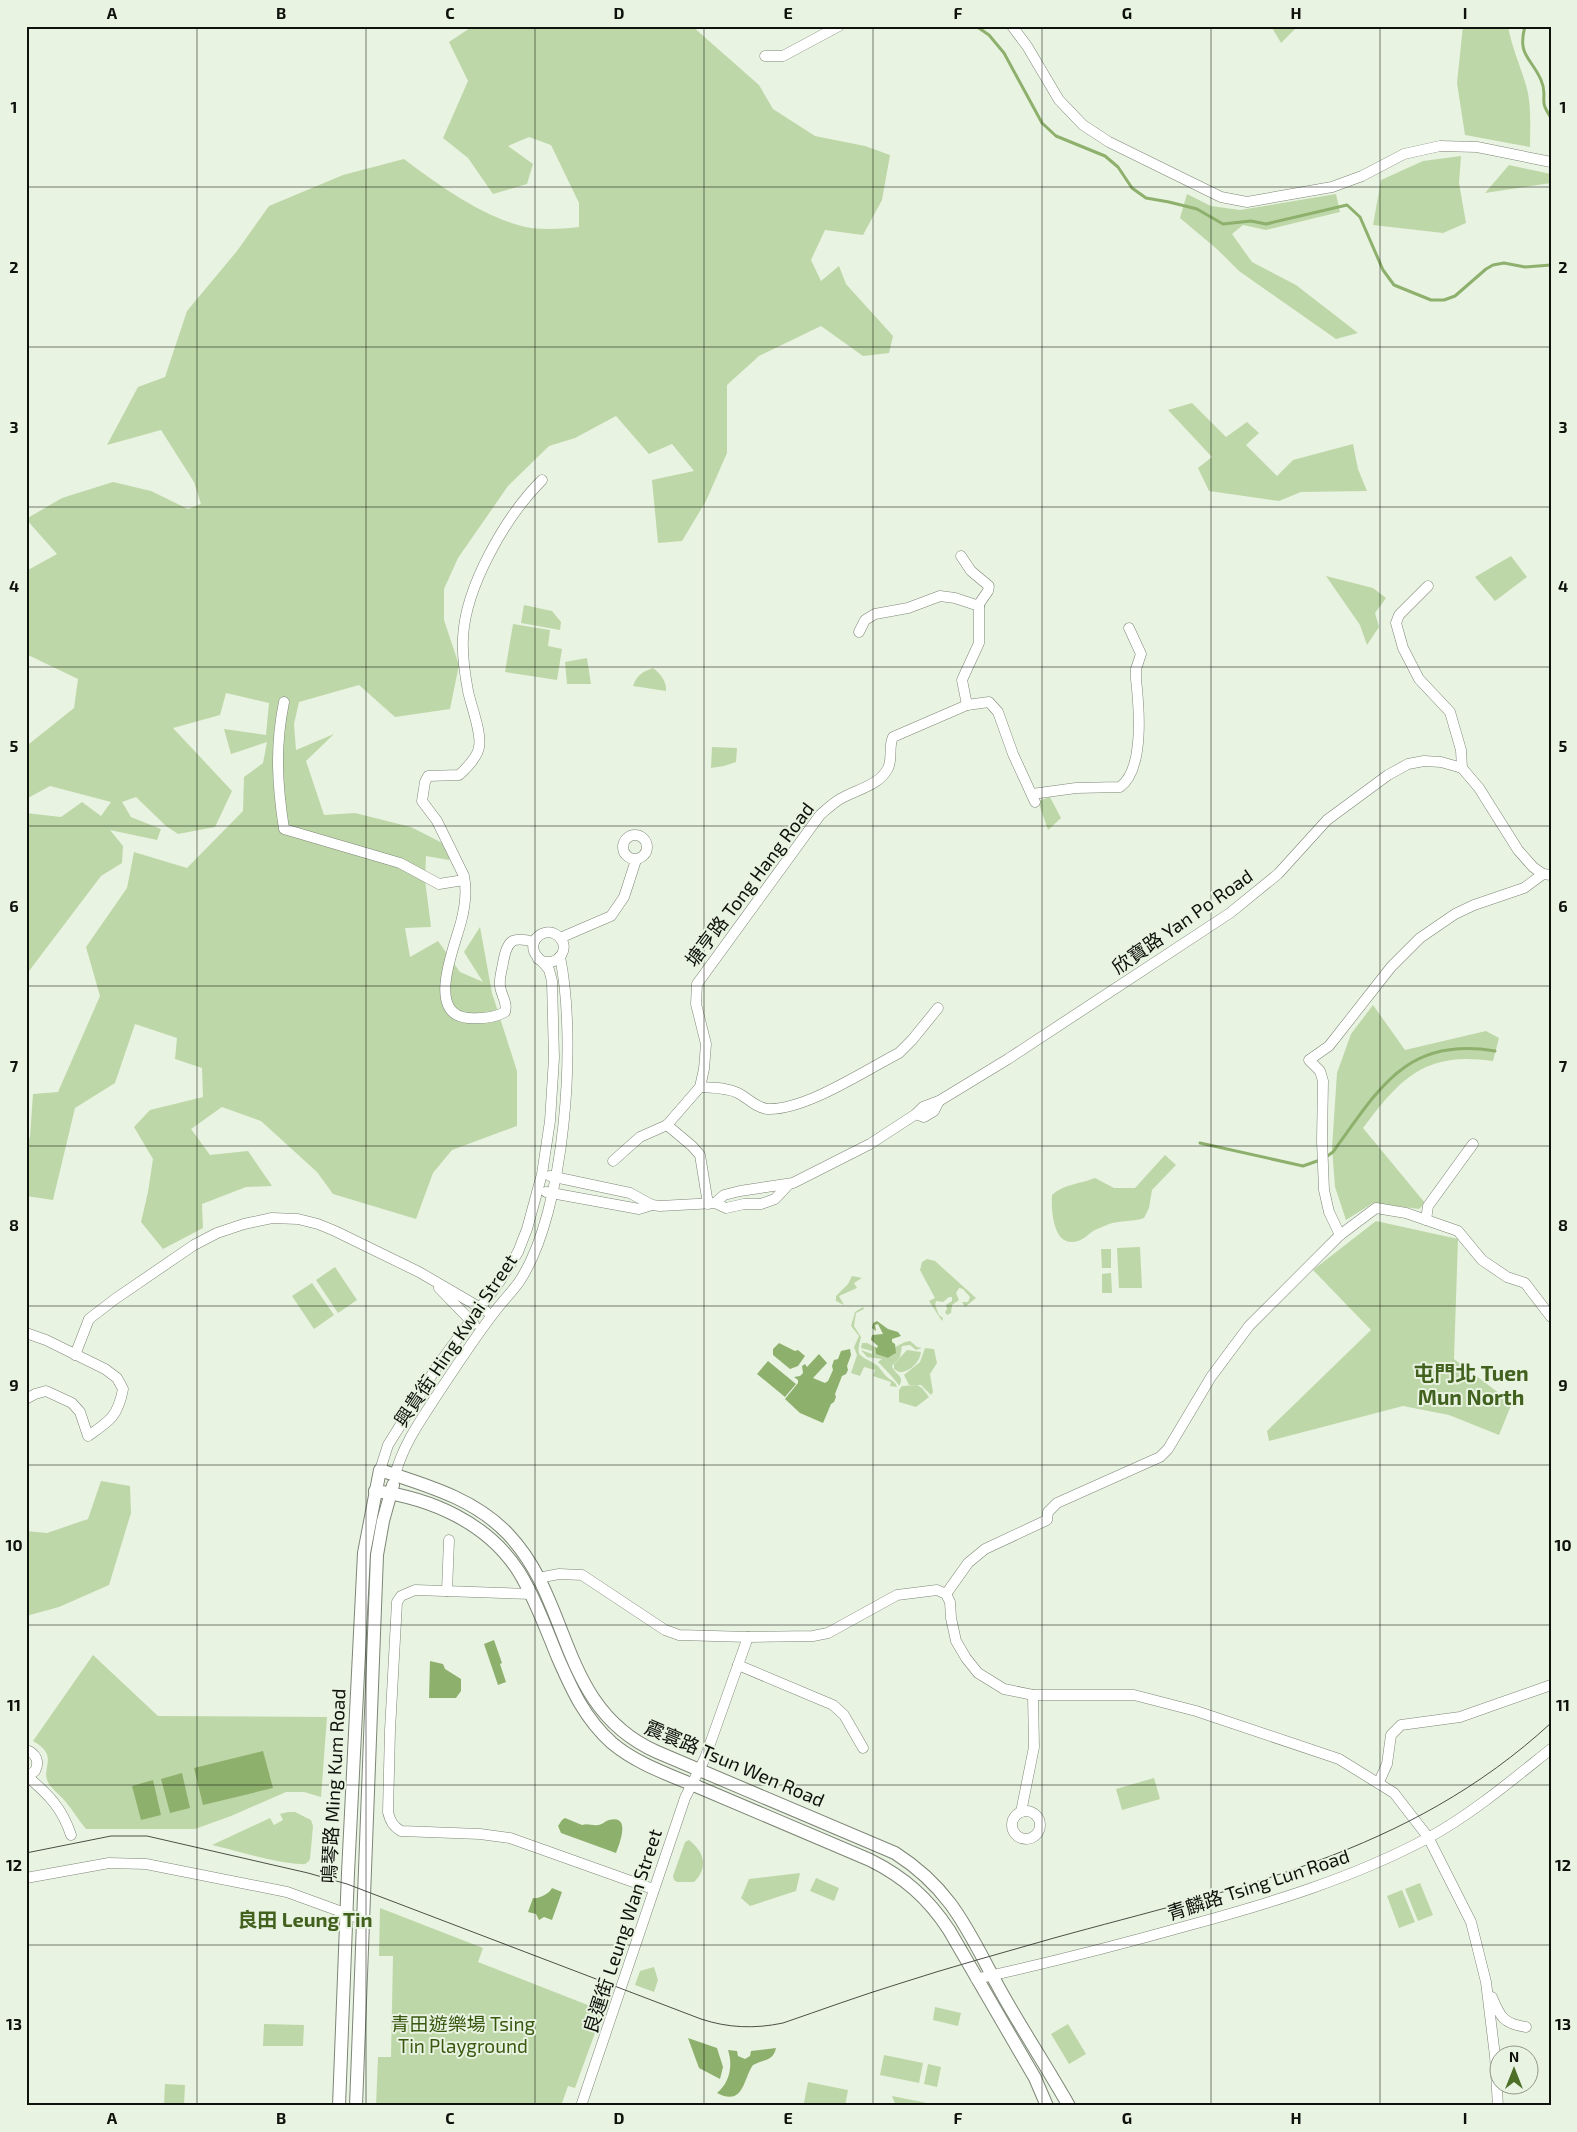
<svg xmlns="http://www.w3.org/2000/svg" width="1577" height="2132" font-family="'Exo 2','Noto Sans TC',sans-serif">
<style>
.green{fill:#bed7a8}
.water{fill:#8eb06d}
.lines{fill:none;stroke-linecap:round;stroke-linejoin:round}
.stream{stroke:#8eb06d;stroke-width:3}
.minor-casing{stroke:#7d8676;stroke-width:11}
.major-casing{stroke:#7d8676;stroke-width:14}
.minor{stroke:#fff;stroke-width:10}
.major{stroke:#fff;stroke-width:12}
.tram{stroke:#4b5047;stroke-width:1}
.grid{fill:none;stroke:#0f120c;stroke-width:1;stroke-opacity:0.55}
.labels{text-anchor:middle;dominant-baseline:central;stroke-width:4;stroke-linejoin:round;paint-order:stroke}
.street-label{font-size:19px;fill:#0f120c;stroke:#e9f3e1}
.park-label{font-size:19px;fill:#385810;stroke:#e9f3e1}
.neighbourhood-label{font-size:20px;font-weight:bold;fill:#42611f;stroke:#e9f3e1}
.quarter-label{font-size:21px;font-weight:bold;fill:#42611f;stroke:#e9f3e1}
.neatline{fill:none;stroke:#0f120c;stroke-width:2}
.grid-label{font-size:16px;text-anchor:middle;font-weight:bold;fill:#0f120c}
</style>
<rect width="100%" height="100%" fill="#e9f3e1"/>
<g class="green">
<path d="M473,26H692L759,85L773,109L815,136L865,146L890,155L882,200L863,235L825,230L811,260L821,281L839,266L846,284L893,336L889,353L863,356L821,326L759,356L727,385V453L706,501L682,541L658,543L652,480L694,471L672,444L649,454L616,416L575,438L549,446L508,486L458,558L444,589V620L459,665L450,709L395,717L359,685L299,702L294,724L296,750L334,734L306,761L324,815L355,813L411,827L454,849L449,860L426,856L425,880L431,927L405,928L410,957L438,941L460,972L483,982L464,952L480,927L492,993L517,1071V1126L452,1150L433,1173L416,1219L333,1194L317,1172L261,1121L222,1107L191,1129L210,1155L248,1151L272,1186L246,1187L202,1204L203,1228L163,1249L141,1222L148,1192L153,1159L134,1127L150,1110L203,1097L202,1068L175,1059L177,1038L135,1024L115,1083L75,1108L53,1200L26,1196V1145L30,1137L33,1094L58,1092L100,996L86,947L127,888L134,852L187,868L243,811L244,777L263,763L267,742L231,754L224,729L266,735L269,703L226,693L220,715L173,728L232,791L215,827L178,834L166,826L136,797L122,802L131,817L161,829L157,840L110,830L123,846L122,863L101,876L26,975V813L61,817L82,802L101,816L111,802L50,786L26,799V751L29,744L74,708L78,679L26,654V569L28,570L57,554L26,519L62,498L113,482L151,491L188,509L201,504L194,482L161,430L107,445L138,387L165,377L187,311L237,251L269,206L343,175L404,159C437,184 479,214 518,225C537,231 560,229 579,227V203L551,145L529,137L508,146L533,164L527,184L493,194L468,158L443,138L468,81L449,42Z"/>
<polygon points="1271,26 1298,26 1281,43"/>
<path d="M1463,26H1508C1512,48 1519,62 1525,82C1532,102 1530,126 1530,147L1465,135L1457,83Z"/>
<polygon points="1461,156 1459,183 1466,223 1443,233 1373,225 1381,180 1423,161"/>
<polygon points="1509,165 1551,174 1551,183 1485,193"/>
<polygon points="1187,194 1211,206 1240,210 1336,194 1340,212 1266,230 1243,225 1232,234 1252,262 1296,285 1358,333 1336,339 1239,271 1218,250 1180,218"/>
<polygon points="1192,403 1226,437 1247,422 1259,433 1246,445 1277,476 1293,460 1353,444 1358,469 1367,491 1301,492 1279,501 1209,491 1198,468 1212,457 1168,410"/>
<polygon points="1511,556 1527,577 1495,601 1475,577"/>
<polygon points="1326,576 1373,588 1386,598 1375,613 1379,627 1367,645 1360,625"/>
<polygon points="524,605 552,611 561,622 560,630 521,623"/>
<polygon points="513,624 550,630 548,646 562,649 557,680 505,672"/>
<polygon points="587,658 591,684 567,684 565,662"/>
<path d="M653,668C660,673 667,682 666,691L633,686C637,675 642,672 653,668Z"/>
<polygon points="712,747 737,748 736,762 724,766 711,768"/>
<polygon points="1050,797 1061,818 1048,830 1038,801"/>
<path d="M1373,1005L1405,1050L1486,1031L1499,1038L1493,1061C1426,1051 1401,1077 1363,1128L1425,1203L1419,1209L1373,1203L1346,1220L1335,1187L1332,1148L1337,1073L1351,1034Z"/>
<path d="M1165,1155L1176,1165L1152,1190L1149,1208L1144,1218C1134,1222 1121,1220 1109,1224C1105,1226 1099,1228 1095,1230C1089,1233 1085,1239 1078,1241C1053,1249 1051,1210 1052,1195C1064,1184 1080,1184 1095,1178L1114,1188H1135Z"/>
<polygon points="1376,1221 1458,1239 1454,1359 1512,1403 1499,1435 1449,1415 1403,1406 1269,1441 1267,1431 1371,1330 1313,1270"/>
<polygon points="1140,1247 1142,1288 1119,1288 1117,1248"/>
<polygon points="1101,1249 1111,1249 1111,1268 1102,1268"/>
<polygon points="927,1259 935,1261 976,1298 965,1307 962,1302 968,1302 970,1297 963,1289 959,1288 956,1293 959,1300 952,1305 951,1313 947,1315 945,1312 947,1309 946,1305 952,1301 952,1297 949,1297 943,1302 936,1301 935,1305 939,1315 943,1318 942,1321 929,1301 935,1298 920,1270 922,1262"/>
<polygon points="335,1267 357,1300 338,1313 316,1280"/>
<polygon points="1111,1273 1112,1293 1102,1293 1102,1274"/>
<polygon points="852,1276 862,1278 854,1283 857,1288 839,1296 844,1305 836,1301 836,1296 848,1284"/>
<polygon points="312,1283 334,1315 314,1329 292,1296"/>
<path d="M863,1307L864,1309L856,1313L854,1326L861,1337C856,1357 858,1354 875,1364C880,1367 882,1372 886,1376C890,1381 895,1380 897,1387L890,1386L891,1382L873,1376L875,1370L864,1367L860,1376L851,1373L857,1355L854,1347L859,1336L851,1326L855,1312Z"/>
<path d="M910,1341L917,1347L922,1348L916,1350L910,1345L902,1346L900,1357L892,1366C894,1374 906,1376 899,1386C898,1382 882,1366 878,1362L882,1359L867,1357L861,1350L872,1354V1351L861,1348L862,1343H867L875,1347L876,1354L888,1358L895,1354V1347L905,1342Z"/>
<polygon points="925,1348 934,1349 937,1363 930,1374 933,1392 931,1395 921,1385 909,1385 904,1375 920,1362"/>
<path d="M907,1350L921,1352C920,1362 909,1373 899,1372L894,1369V1364Z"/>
<polygon points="917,1385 922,1388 929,1397 916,1407 899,1402 899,1390 902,1386"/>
<polygon points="101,1481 130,1486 131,1513 109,1585 59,1607 26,1616 26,1531 47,1533 88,1519"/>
<path d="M93,1655L158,1716L327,1717L321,1797L304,1792H286L231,1816L195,1829H86C78,1820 73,1810 65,1801C60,1795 53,1790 49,1784C39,1768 61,1757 33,1741Z"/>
<polygon points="1154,1778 1160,1799 1122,1810 1116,1789"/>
<path d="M288,1812H295L311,1820L313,1826L310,1859C308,1863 305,1865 301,1864C275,1863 238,1851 212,1845L270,1818L274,1825L283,1820L280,1814Z"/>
<path d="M689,1840C704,1852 709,1867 694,1882H677L674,1880L673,1876L685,1842Z"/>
<polygon points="800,1873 796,1891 750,1906 741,1898 749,1879"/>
<polygon points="816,1878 839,1888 834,1901 810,1891"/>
<polygon points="1420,1883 1433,1915 1418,1921 1405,1889"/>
<polygon points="1402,1890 1415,1922 1399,1928 1387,1896"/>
<polygon points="380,1908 483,1948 478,1962 603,2011 575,2088 568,2086 561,2106 376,2106 378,2057 391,2057 393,1956 379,1956"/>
<polygon points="654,1967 658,1980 654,1992 635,1985 640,1971"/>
<polygon points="935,2007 961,2013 958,2026 933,2020"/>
<polygon points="264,2024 304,2025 303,2046 263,2046"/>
<polygon points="1068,2024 1086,2054 1069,2064 1051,2034"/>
<polygon points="884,2055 923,2063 919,2083 880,2075"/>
<polygon points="928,2064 941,2067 937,2087 924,2084"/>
<polygon points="808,2082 848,2090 845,2106 820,2106 804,2103"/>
<polygon points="165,2084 185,2085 184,2106 164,2106"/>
<polygon points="892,2096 942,2106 896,2106"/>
</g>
<g class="water">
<polygon points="877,1321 888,1329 898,1332 901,1336 892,1339 892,1342 895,1344 896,1353 888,1358 876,1354 875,1347 877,1348 878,1346 871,1340 872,1335 883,1334 878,1324 875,1325 876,1331 872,1328 873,1323"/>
<polygon points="779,1343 795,1351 798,1350 805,1356 798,1366 790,1369 773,1355 773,1349"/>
<polygon points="850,1349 851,1355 847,1366 848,1370 846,1374 842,1376 835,1394 836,1397 834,1402 831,1404 823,1423 800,1413 785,1399 798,1383 798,1380 794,1377 800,1376 803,1373 802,1366 805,1364 807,1367 819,1354 827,1363 813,1378 825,1383 828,1381 833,1370 832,1366 834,1360 838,1359 841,1351"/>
<polygon points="768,1361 796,1384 785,1397 757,1374"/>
<polygon points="494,1640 502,1663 500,1664 506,1682 498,1685 484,1644"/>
<polygon points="430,1661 443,1664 445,1669 461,1679 461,1691 456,1698 429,1698"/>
<polygon points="263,1751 273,1788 203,1805 194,1768"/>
<polygon points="182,1773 190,1808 170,1813 161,1779"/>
<polygon points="153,1780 161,1815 141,1820 132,1786"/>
<path d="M565,1818L582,1825C588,1823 592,1826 598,1825C602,1825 605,1821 609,1820C632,1814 619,1845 616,1853L561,1833L558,1826L562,1820Z"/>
<path d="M552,1888L562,1892L552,1920L544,1917L539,1920L536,1914L528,1912L533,1898C539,1899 549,1894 552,1888Z"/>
<polygon points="688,2038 717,2048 723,2067 720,2079 699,2068"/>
<path d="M776,2048C773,2062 763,2059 753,2065C743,2079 744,2107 717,2093C730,2082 733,2065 728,2050L737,2051L738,2056L745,2059L750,2056L751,2051Z"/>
</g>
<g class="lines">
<g class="stream">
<polyline points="976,26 989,35 1004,53 1042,123 1056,136 1105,156 1118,167 1132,188 1146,198 1169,202 1197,209 1223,224 1251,221 1266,224 1347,205 1360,217 1383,270 1394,285 1431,300 1444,300 1455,296 1486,269 1493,265 1504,263 1525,267 1551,265"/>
<path d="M1525,26C1517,56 1531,57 1541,80C1546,91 1543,94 1544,103C1544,108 1549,114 1551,118"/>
<polyline points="1200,1143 1303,1166 1320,1160"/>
<path d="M1326,1157L1333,1152C1379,1089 1406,1036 1495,1051"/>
</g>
<defs>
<g id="minor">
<polyline points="1012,26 1027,46 1059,100 1083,125 1109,142 1221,197 1247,202 1332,187 1362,176 1404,154 1440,146 1477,147 1551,162"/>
<polyline points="765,56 783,56 839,26"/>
<polyline points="961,556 971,571 989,586 988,591 979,604 979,643 962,680 967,705"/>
<polyline points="1428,586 1399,615 1396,623 1403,648 1419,679 1450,712 1461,750 1462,768 1479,788 1518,850 1533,867 1543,874 1551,875"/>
<polyline points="859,632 865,620 875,614 908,608 940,596 955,598 979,606"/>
<path d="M284,702C275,746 277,784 284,829L400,863L439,884L464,880"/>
<path d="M1032,794L1076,788L1120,787C1145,769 1139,706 1136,679V669L1141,654L1129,628"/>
<circle cx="635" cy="847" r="12"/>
<polyline points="560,938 611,916 624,897 636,860"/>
<path d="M534,942C512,936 507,940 503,963C502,970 499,978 500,986C501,995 508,1003 505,1012C494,1018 481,1019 468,1018C425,1014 455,946 461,922C465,907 467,891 464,876L437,821L422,801L425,782L428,776L459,775C466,769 478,756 479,747C482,733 471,706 468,691C465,675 462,655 463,638C465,587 506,516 542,480"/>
<path d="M700,1087C712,1088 726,1087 738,1093C748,1098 756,1108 768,1109C806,1110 864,1071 899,1053L912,1040L938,1008"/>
<polyline points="916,1114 924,1117 934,1111 939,1101"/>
<polyline points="667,1125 692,1146 700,1155 708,1204"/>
<path d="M613,1161L640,1137L667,1125L700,1087L704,1069L706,1044L696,1004L697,984L820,815C827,809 834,802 842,798C858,789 880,785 888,768C893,758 888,747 893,737L967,705L989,702L998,712L1013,754L1035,802"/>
<polyline points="550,1176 630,1193 652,1205 660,1206 715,1203 726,1208 744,1204 761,1204 775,1199 788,1185"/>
<polyline points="546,1192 639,1209 652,1205"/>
<polyline points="715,1203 724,1195 740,1191 793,1183 870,1144 916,1114 923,1107 939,1101 1008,1059 1230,913 1278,874 1327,820 1388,775 1408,764 1424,761 1441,762 1462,768"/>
<polyline points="1426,1220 1428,1206 1473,1144"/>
<polyline points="1340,1235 1329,1212 1324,1190 1322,1141 1323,1081 1320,1071 1309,1060 1329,1046 1391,967 1420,938 1455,914 1474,905 1524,888 1543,874"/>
<polyline points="439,1288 474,1324"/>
<path d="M26,1333L46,1340L105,1369L117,1378L123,1389C118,1416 110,1421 88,1436L80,1412L72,1403L46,1391L35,1394L26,1399"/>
<polyline points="75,1355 89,1319 115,1299 194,1245 217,1233 244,1224 272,1218 298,1219 318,1224 335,1231 419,1272 486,1311"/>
<path d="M380,1470L388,1445L438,1365L500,1281L518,1252L527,1229L542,1174L550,1121L554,1058L552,981C551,977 550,973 549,970C543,960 528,954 535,940C537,937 540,934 544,933C548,932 552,932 555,934C574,944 559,971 538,959"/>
<path d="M395,1475C403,1445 420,1421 437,1395C455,1368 473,1340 493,1314C501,1303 511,1293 519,1282C566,1212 577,1039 560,957"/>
<polyline points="538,1578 559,1574 582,1575 665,1630 679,1635 748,1637 813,1636 828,1633 897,1595 937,1590 946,1594"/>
<polyline points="447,1591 449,1540"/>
<path d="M531,1594L415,1590L401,1596L397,1602L390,1730L388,1812C390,1821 393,1826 401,1831L480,1834L510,1838L653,1889"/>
<polyline points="946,1594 950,1602 951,1618 956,1641 966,1658 978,1673 1004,1689 1033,1695 1134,1695 1196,1711 1339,1759 1394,1793 1428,1837 1471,1922 1486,1982 1495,2056 1498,2106"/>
<polyline points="946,1594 968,1563 985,1549 1047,1520 1048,1512 1057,1503 1160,1457 1168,1449 1211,1377 1249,1326 1340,1235 1376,1208 1406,1213 1458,1231 1482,1260 1507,1277 1525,1283 1551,1317"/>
<polyline points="738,1665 833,1705 844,1715 863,1748"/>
<path d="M26,1750C36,1753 40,1762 35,1771L26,1777"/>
<path d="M28,1777C49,1795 62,1808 71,1835"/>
<polyline points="1379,1782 1387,1764 1391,1735 1401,1725 1460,1717 1551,1685"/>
<circle cx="1026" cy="1825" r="14"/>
<polyline points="1021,1812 1034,1747 1033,1695"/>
<polyline points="26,1878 109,1863 146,1864 287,1892 364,1920"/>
<path d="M976,1979C1048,1963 1119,1945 1190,1925C1271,1903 1353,1878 1428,1838C1472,1814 1512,1780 1551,1749"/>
<path d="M1492,1997C1500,2017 1504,2024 1526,2027"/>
<polyline points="581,2106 685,1798 705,1758 748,1637"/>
</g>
<g id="major">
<path d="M375,1491C431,1498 488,1523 519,1572C535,1598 546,1629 558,1658C572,1690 585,1719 612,1743C638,1765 673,1776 703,1789C759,1813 815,1837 870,1860C904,1877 928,1898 949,1930L1035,2078L1047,2106"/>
<path d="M339,2106L348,1873L364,1553L380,1470C425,1485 474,1498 508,1534C573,1602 558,1708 657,1752L895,1853C956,1892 970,1937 1004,1997C1025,2034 1048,2069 1069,2106"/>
<polyline points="356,2106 377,1555 383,1521 393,1485"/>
</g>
</defs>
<use href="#minor" class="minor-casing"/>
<use href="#major" class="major-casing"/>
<use href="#minor" class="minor"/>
<use href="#major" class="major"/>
<path class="tram" d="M26,1853L111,1836H147L308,1873L347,1884L701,2019C728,2028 755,2029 783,2023C821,2010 859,1996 898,1984C950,1967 1002,1953 1054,1938C1235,1888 1408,1855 1551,1723"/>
</g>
<path class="grid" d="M197,26V2106M366,26V2106M535,26V2106M704,26V2106M873,26V2106M1042,26V2106M1211,26V2106M1380,26V2106M26,187H1551M26,347H1551M26,507H1551M26,667H1551M26,826H1551M26,986H1551M26,1146H1551M26,1306H1551M26,1465H1551M26,1625H1551M26,1785H1551M26,1945H1551"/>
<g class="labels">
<g class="street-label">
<text transform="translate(749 884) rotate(-53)">塘亨路 Tong Hang Road</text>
<text transform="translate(1182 921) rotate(-35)">欣寶路 Yan Po Road</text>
<text transform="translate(455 1340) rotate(-56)">興貴街 Hing Kwai Street</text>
<text transform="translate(735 1763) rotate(23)">震寰路 Tsun Wen Road</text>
<text transform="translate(333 1786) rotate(-87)">鳴琴路 Ming Kum Road</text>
<text transform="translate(1258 1884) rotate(-18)">青麟路 Tsing Lun Road</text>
<text transform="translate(622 1931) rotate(-72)">良運街 Leung Wan Street</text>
</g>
<g class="park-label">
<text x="463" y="2023">青田遊樂場 Tsing<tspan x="463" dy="22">Tin Playground</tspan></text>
</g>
<g class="neighbourhood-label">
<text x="305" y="1919">良田 Leung Tin</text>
</g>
<g class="quarter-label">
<text x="1471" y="1372">屯門北 Tuen<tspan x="1471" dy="24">Mun North</tspan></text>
</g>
</g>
<rect width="1577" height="2132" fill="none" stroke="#e9f3e1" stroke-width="55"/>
<g transform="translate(1514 2070)"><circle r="24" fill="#e9f3e1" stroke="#92998c"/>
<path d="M0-4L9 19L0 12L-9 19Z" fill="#4d6f27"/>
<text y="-8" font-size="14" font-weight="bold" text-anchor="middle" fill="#0f120c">N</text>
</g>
<rect x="28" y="28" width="1522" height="2076" class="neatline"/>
<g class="grid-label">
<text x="112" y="19">A</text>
<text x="281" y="19">B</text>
<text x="450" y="19">C</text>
<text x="619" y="19">D</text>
<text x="788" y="19">E</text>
<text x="958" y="19">F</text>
<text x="1127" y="19">G</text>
<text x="1296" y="19">H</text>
<text x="1465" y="19">I</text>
<text x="14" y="113">1</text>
<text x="1563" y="113">1</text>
<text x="14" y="273">2</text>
<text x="1563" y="273">2</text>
<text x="14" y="433">3</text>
<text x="1563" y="433">3</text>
<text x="14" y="592">4</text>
<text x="1563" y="592">4</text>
<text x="14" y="752">5</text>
<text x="1563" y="752">5</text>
<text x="14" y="912">6</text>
<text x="1563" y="912">6</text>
<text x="14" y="1072">7</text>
<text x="1563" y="1072">7</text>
<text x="14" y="1231">8</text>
<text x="1563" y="1231">8</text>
<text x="14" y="1391">9</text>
<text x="1563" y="1391">9</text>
<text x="14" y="1551">10</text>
<text x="1563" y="1551">10</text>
<text x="14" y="1711">11</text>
<text x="1563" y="1711">11</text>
<text x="14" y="1871">12</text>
<text x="1563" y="1871">12</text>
<text x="14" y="2030">13</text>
<text x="1563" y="2030">13</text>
<text x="112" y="2124">A</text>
<text x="281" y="2124">B</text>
<text x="450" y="2124">C</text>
<text x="619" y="2124">D</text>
<text x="788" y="2124">E</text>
<text x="958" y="2124">F</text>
<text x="1127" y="2124">G</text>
<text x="1296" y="2124">H</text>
<text x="1465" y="2124">I</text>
</g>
</svg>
